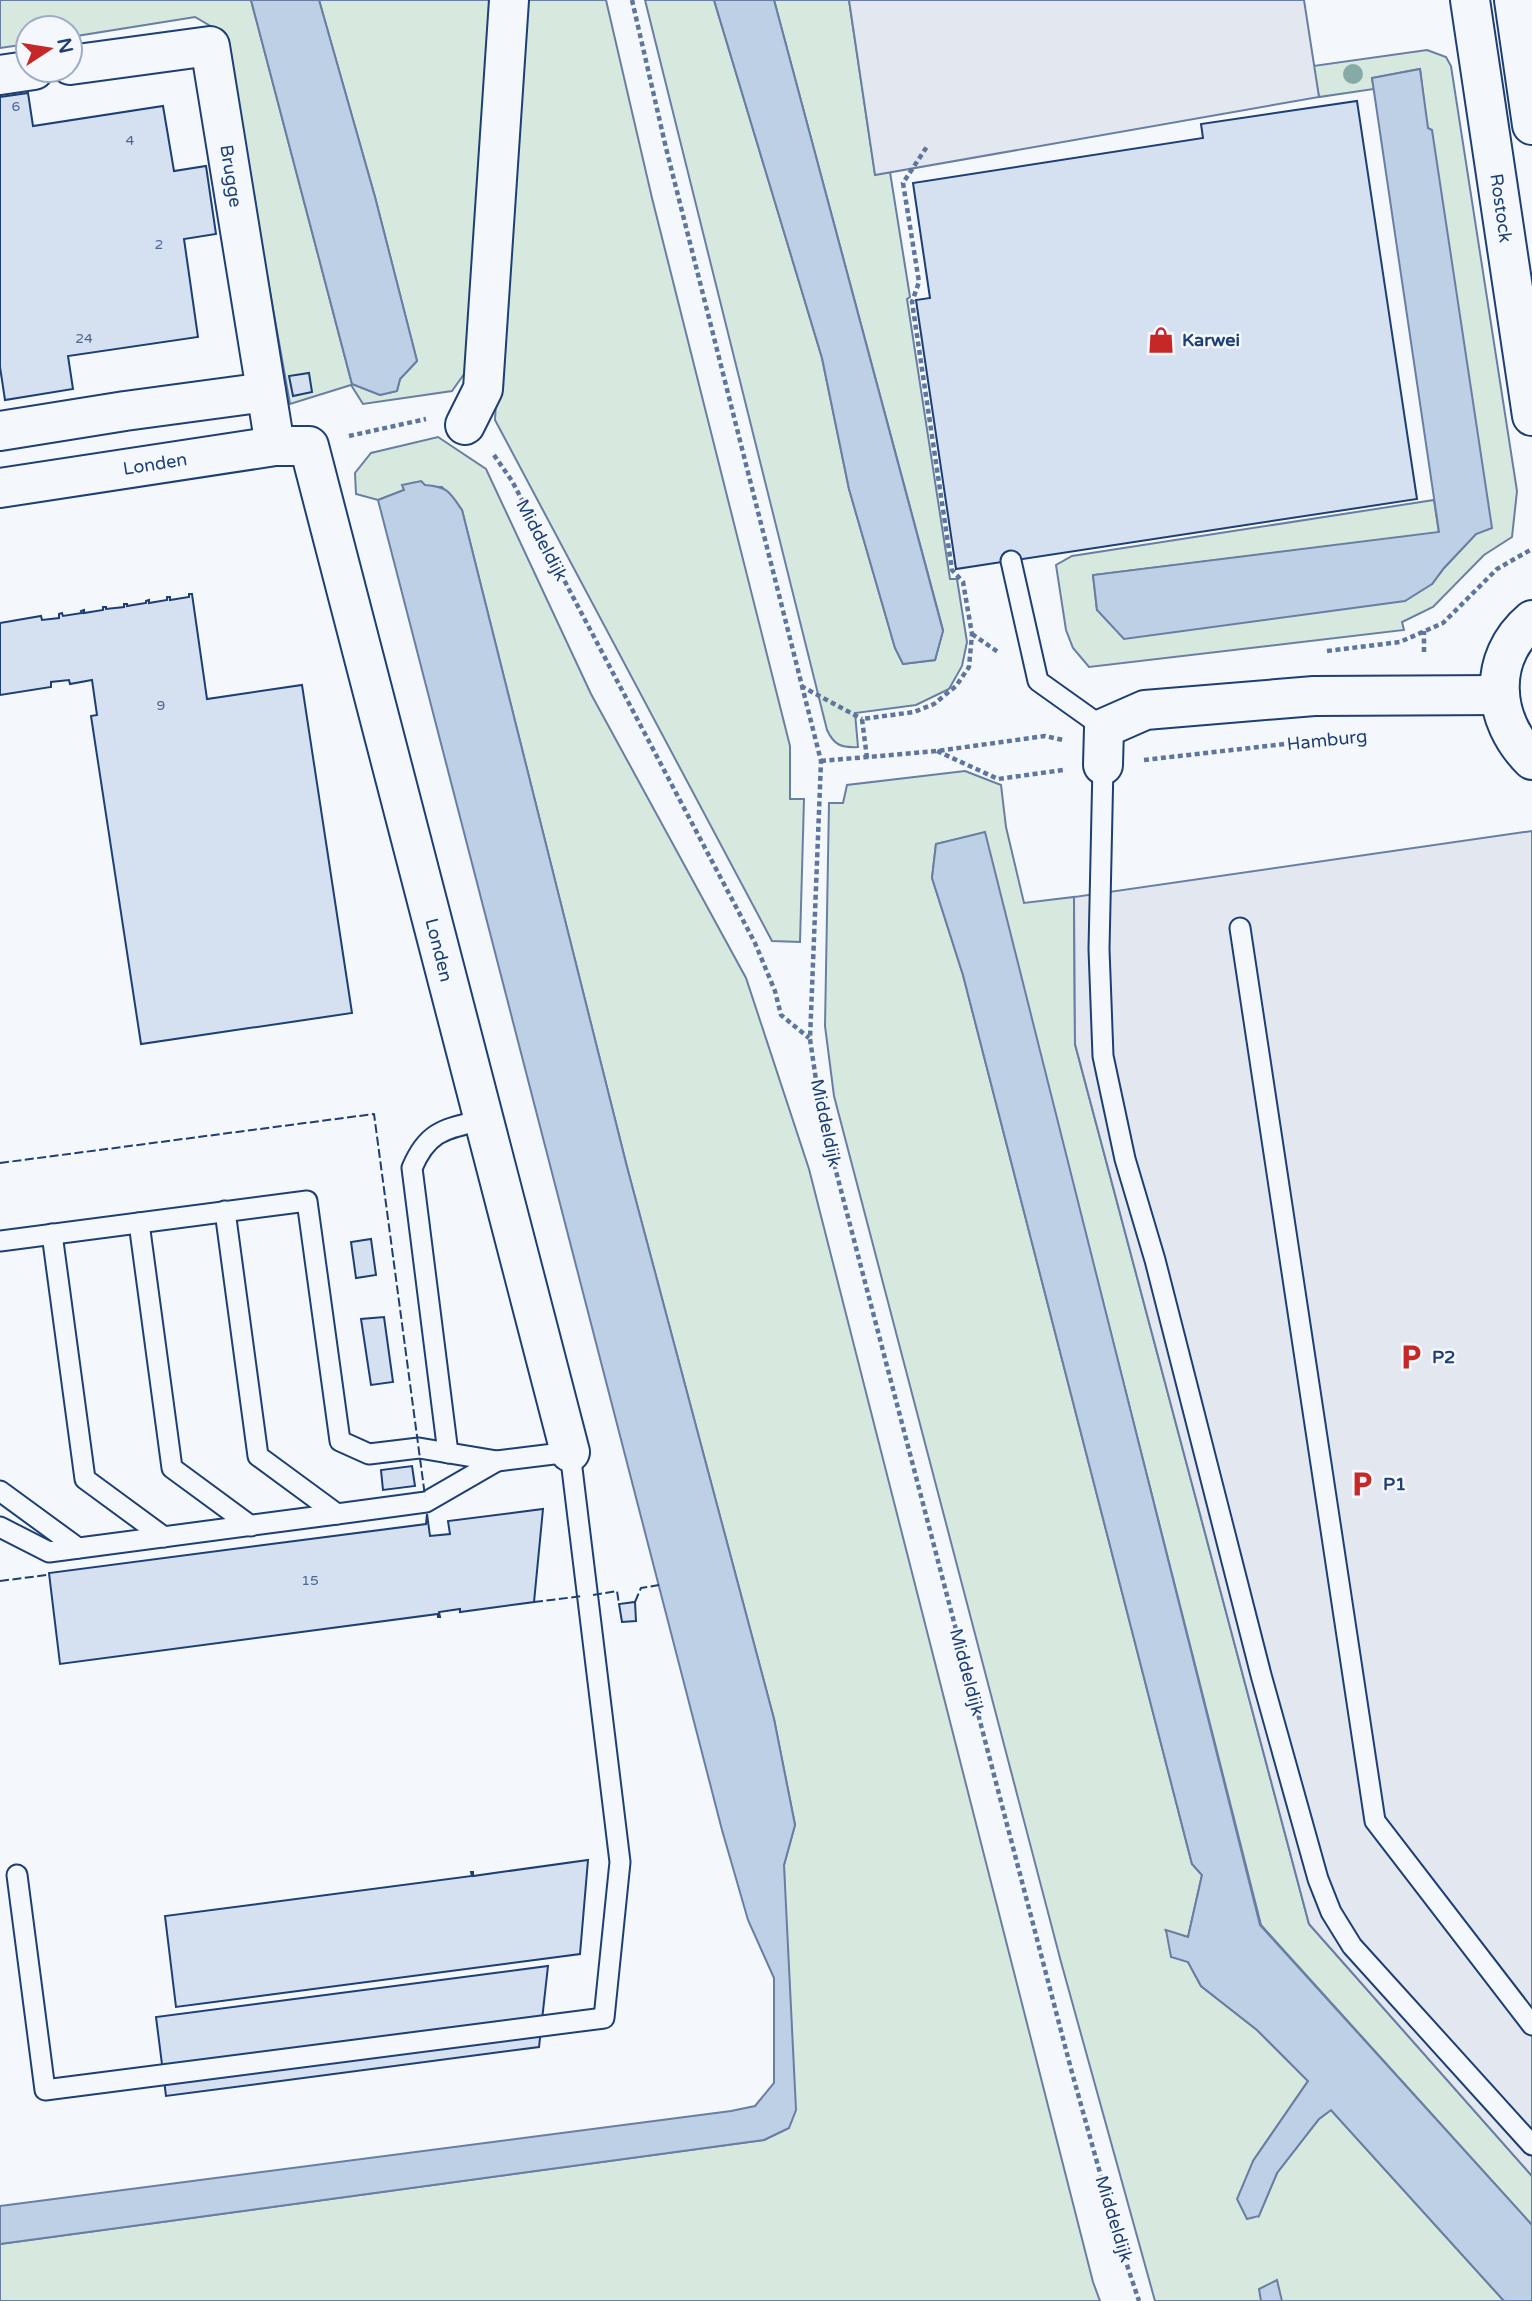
<svg xmlns="http://www.w3.org/2000/svg" width="1532" height="2301" font-family="'Varela Round',sans-serif">
<style>
.green{fill:#d7e8df;stroke:#687fa3;stroke-width:2}
.parking{fill:#e3e8f0;stroke:#687fa3;stroke-width:2}
.water{fill:#bed0e5;stroke:#687fa3;stroke-width:2}
.building{fill:#d5e0f0;stroke:#1d3f73;stroke-width:2}
.lines{fill:none;stroke-linecap:round;stroke-linejoin:round}
.service-casing{stroke:#1d3f73;stroke-width:23}
.minor-casing{stroke:#1d3f73;stroke-width:42}
.path{stroke:#5e769c;stroke-width:4.5;stroke-dasharray:5 3.5;stroke-linecap:butt}
.service{stroke:#f4f7fb;stroke-width:19}
.minor{stroke:#f4f7fb;stroke-width:38}
.fence{stroke:#1d3f73;stroke-width:2;stroke-dasharray:9 3.5;stroke-linecap:butt}
.tree{fill:#86aba6}
.labels{text-anchor:middle;dominant-baseline:central;stroke-width:5;stroke-linejoin:round;paint-order:stroke}
.number-label{font-size:14px;fill:#4b6792}
.street-label{font-size:18px;fill:#1d3f73;stroke:#f4f7fb}
.poi-label{font-size:18px;font-weight:bold;fill:#1d3f73;stroke:#f4f7fb;text-anchor:start}
</style>
<rect width="100%" height="100%" fill="#f4f7fb"/>
<g class="green">
<polygon points="0,0 251,0 352,384 380,395 397,391 400,379 417,361 375,197 319,0 493,0 469,367 452,391 363,404 351,385 290,404 224,34 195,17 70,37 70,28 28,28 28,44 0,48"/>
<polygon points="519,0 606,0 652,198 790,746 790,799 804,799 800,942 772,941 495,420"/>
<path d="M645,0H714L822,358L849,489L895,648L903,664L935,660L943,630L774,0H849L875,174L890,172L910,297L907,299L950,579H957L967,642L962,666L949,689L916,705L855,713L858,747C841,748 834,745 827,730Z"/>
<polygon points="1427,50 1446,57 1451,66 1517,491 1512,537 1484,555 1433,607 1402,622 1404,630 1089,667 1073,648 1066,630 1056,565 1072,556 1434,500 1439,533 1093,575 1097,610 1432,584 1444,568 1476,534 1420,69 1372,78 1374,89 1319,97 1313,66"/>
<polygon points="438,437 486,469 591,694 746,978 809,1169 1093,2282 1100,2301 0,2301 0,2244 764,2140 789,2128 784,1865 795,1825 774,1719 627,1167 462,510 442,487 403,486 404,490 378,500 356,494 355,473 371,453"/>
<polygon points="965,771 1001,785 1006,827 1024,903 1074,897 1075,1044 1309,1924 1532,2176 1532,2225 1261,1925 984,833 936,844 932,878 963,975 1192,1864 1202,1875 1188,1937 1166,1931 1188,1962 1201,1986 1257,2030 1308,2081 1253,2161 1259,2215 1277,2173 1319,2119 1331,2110 1504,2301 1155,2301 1061,1962 834,1096 825,1026 829,803 843,803 847,785"/>
</g>
<g class="parking">
<polygon points="849,0 1304,0 1319,97 875,175"/>
<polygon points="1532,831 1532,2176 1309,1924 1075,1044 1074,897"/>
</g>
<g class="water">
<polygon points="251,0 319,0 375,197 417,361 400,379 397,391 380,395 352,384"/>
<polygon points="714,0 774,0 943,631 935,660 903,664 895,648 849,489 822,358"/>
<polygon points="1420,69 1428,128 1432,130 1492,528 1476,534 1444,568 1432,584 1405,601 1124,639 1097,610 1093,575 1439,532 1372,78"/>
<path d="M421,481L425,485C448,487 449,491 462,510L627,1167L774,1719L795,1825L784,1865L796,2110L789,2128L764,2140L0,2244V2206L731,2111L755,2106L774,2083V1978L748,1920L722,1830L378,500L404,490L402,485Z"/>
<polygon points="985,832 1260,1925 1532,2225 1532,2301 1504,2301 1331,2110 1319,2119 1277,2173 1259,2216 1247,2219 1237,2199 1253,2161 1308,2081 1257,2030 1201,1986 1188,1962 1171,1957 1166,1930 1188,1937 1202,1875 1192,1864 963,975 932,878 936,844"/>
<polygon points="1277,2280 1282,2301 1261,2301 1259,2289"/>
</g>
<g class="building">
<polygon points="28,93 33,126 163,106 174,171 206,166 216,234 184,239 198,337 68,356 73,389 5,400 0,367 0,97"/>
<polygon points="1357,101 1417,499 956,569 916,300 930,298 913,183 1203,138 1201,124"/>
<polygon points="309,373 312,392 293,396 289,376"/>
<polygon points="189,594 192,594 207,699 302,685 352,1013 141,1044 91,716 97,715 92,680 70,684 69,680 51,682 51,687 0,695 0,623 41,616 42,620 59,618 59,614 62,613 63,616 82,613 81,611 84,610 84,613 103,610 103,607 106,607 106,609 124,607 124,604 127,604 127,606 146,603 146,601 149,600 149,603 167,600 167,597 170,597 170,600 189,597"/>
<polygon points="371,1239 376,1275 356,1278 351,1242"/>
<polygon points="384,1317 393,1382 371,1385 361,1319"/>
<polygon points="412,1466 415,1486 383,1490 381,1470"/>
<polygon points="543,1509 534,1602 460,1612 460,1609 439,1612 440,1617 438,1617 438,1614 60,1664 49,1573 426,1524 427,1514 430,1536 450,1534 448,1521"/>
<polygon points="635,1602 636,1621 622,1622 619,1604"/>
<polygon points="588,1860 580,1954 176,2007 165,1916 472,1876 471,1872 473,1872 473,1876"/>
<polygon points="548,1966 539,2047 166,2096 156,2017"/>
</g>
<g class="lines">
<defs>
<g id="service">
<polyline points="1011,561 1038,681 1104,728"/>
<polyline points="1103,765 1099,949 1103,1056 1125,1159 1155,1260 1261,1675 1318,1879 1331,1912 1352,1946 1532,2145"/>
<polyline points="1240,928 1375,1821 1532,2025"/>
<polyline points="225,1211 258,1456 337,1514"/>
<polyline points="139,1223 172,1468 251,1526"/>
<polyline points="52,1234 85,1479 164,1537"/>
<polyline points="0,1241 307,1201 340,1441 369,1454 419,1448 497,1461 570,1452 620,1862 604,2018 45,2090 17,1875"/>
<path d="M448,1453L412,1168C428,1130 446,1129 482,1120"/>
<polyline points="0,1491 78,1548"/>
<polyline points="0,1527 49,1552 337,1514 426,1502 497,1461"/>
</g>
<g id="minor">
<polyline points="1470,0 1532,416"/>
<polyline points="1514,0 1532,125"/>
<polyline points="70,65 210,46 275,446"/>
<polyline points="0,75 34,70"/>
<polyline points="465,425 483,389 509,0"/>
<polyline points="0,431 125,411 266,392"/>
<polyline points="0,488 275,446 309,446 570,1452"/>
<path d="M1532,620C1486,659 1492,720 1532,760"/>
<polyline points="1103,765 1104,728 1145,710 1314,696 1500,695"/>
</g>
</defs>
<use href="#service" class="service-casing"/>
<use href="#minor" class="minor-casing"/>
<g class="path">
<polyline points="632,0 666,148 821,761 810,1039 821,1114 1071,2069 1119,2241 1139,2301"/>
<polyline points="349,436 426,419"/>
<polyline points="494,455 512,481 755,943 775,991 781,1015 809,1038"/>
<polyline points="972,634 998,652"/>
<polyline points="1327,651 1400,642 1443,623 1497,569 1532,549"/>
<polyline points="1424,652 1424,631"/>
<polyline points="801,686 862,719"/>
<polyline points="937,751 998,779 1063,770"/>
<polyline points="867,758 862,719 914,712 934,704 956,686 969,667 972,634 963,582 952,570 912,302 919,282 903,183 928,145"/>
<polyline points="1144,760 1285,744"/>
<polyline points="821,761 937,751 1045,736 1063,740"/>
</g>
<use href="#service" class="service"/>
<use href="#minor" class="minor"/>
<g class="fence">
<polyline points="0,1163 374,1114 425,1496"/>
<polyline points="0,1581 47,1575"/>
<polyline points="593,1595 617,1591 619,1604"/>
<polyline points="534,1602 583,1596"/>
<polyline points="635,1602 641,1588 659,1585"/>
</g>
</g>
<circle class="tree" cx="1353" cy="74" r="10"/>
<defs>
<symbol id="shop-bare" viewBox="-9 -9 18 18"><path d="M-5-2.5h2.3a2.7 3.5 0 0 1 5.4 0H5L5.5 6h-11ZM-1.5-2.5h3a1.5 2.3 0 0 0-3 0Z" fill="#c62828" stroke="#f4f7fb" stroke-width="2.5" paint-order="stroke"/></symbol>
<symbol id="parking-bare" viewBox="-9 -9 18 18"><path d="M-3.5-5.5H1a3.5 3.5 0 0 1 0 7H-1V5.5H-3.5ZM-1-3.4V-.6H.8a1.4 1.4 0 0 0 0-2.8Z" fill="#c62828" stroke="#f4f7fb" stroke-width="2.5" paint-order="stroke"/></symbol>
</defs>
<g fill-rule="evenodd">
<use href="#shop-bare" x="1142" y="321" width="38" height="38"/>
<use href="#parking-bare" x="1392" y="1338" width="38" height="38"/>
<use href="#parking-bare" x="1343" y="1465" width="38" height="38"/>
</g>
<g class="labels">
<g class="number-label">
<text x="16" y="106">6</text>
<text x="130" y="140">4</text>
<text x="159" y="244">2</text>
<text x="84" y="338">24</text>
<text x="161" y="705">9</text>
<text x="310" y="1580">15</text>
</g>
<g class="street-label">
<text transform="translate(231 176) rotate(81)">Brugge</text>
<text transform="translate(1501 208) rotate(82)">Rostock</text>
<text transform="translate(155 464) rotate(-9)">Londen</text>
<text transform="translate(542 540) rotate(62)">Middeldijk</text>
<text transform="translate(1327 740) rotate(-6)">Hamburg</text>
<text transform="translate(439 950) rotate(76)">Londen</text>
<text transform="translate(826 1123) rotate(78)">Middeldijk</text>
<text transform="translate(967 1672) rotate(75)">Middeldijk</text>
<text transform="translate(1114 2219) rotate(73)">Middeldijk</text>
</g>
<g class="poi-label">
<text x="1182" y="340">Karwei</text>
<text x="1432" y="1357">P2</text>
<text x="1383" y="1484">P1</text>
</g>
</g>
<g transform="translate(49 49) rotate(78)"><circle r="33" fill="#f4f7fb" stroke="#9eadc5" stroke-width="2"/>
<path d="M0-5L12 26L0 18L-12 26Z" fill="#c62828"/>
<text y="-10" font-size="19" font-weight="bold" text-anchor="middle" fill="#1d3f73">N</text>
</g>
</svg>
